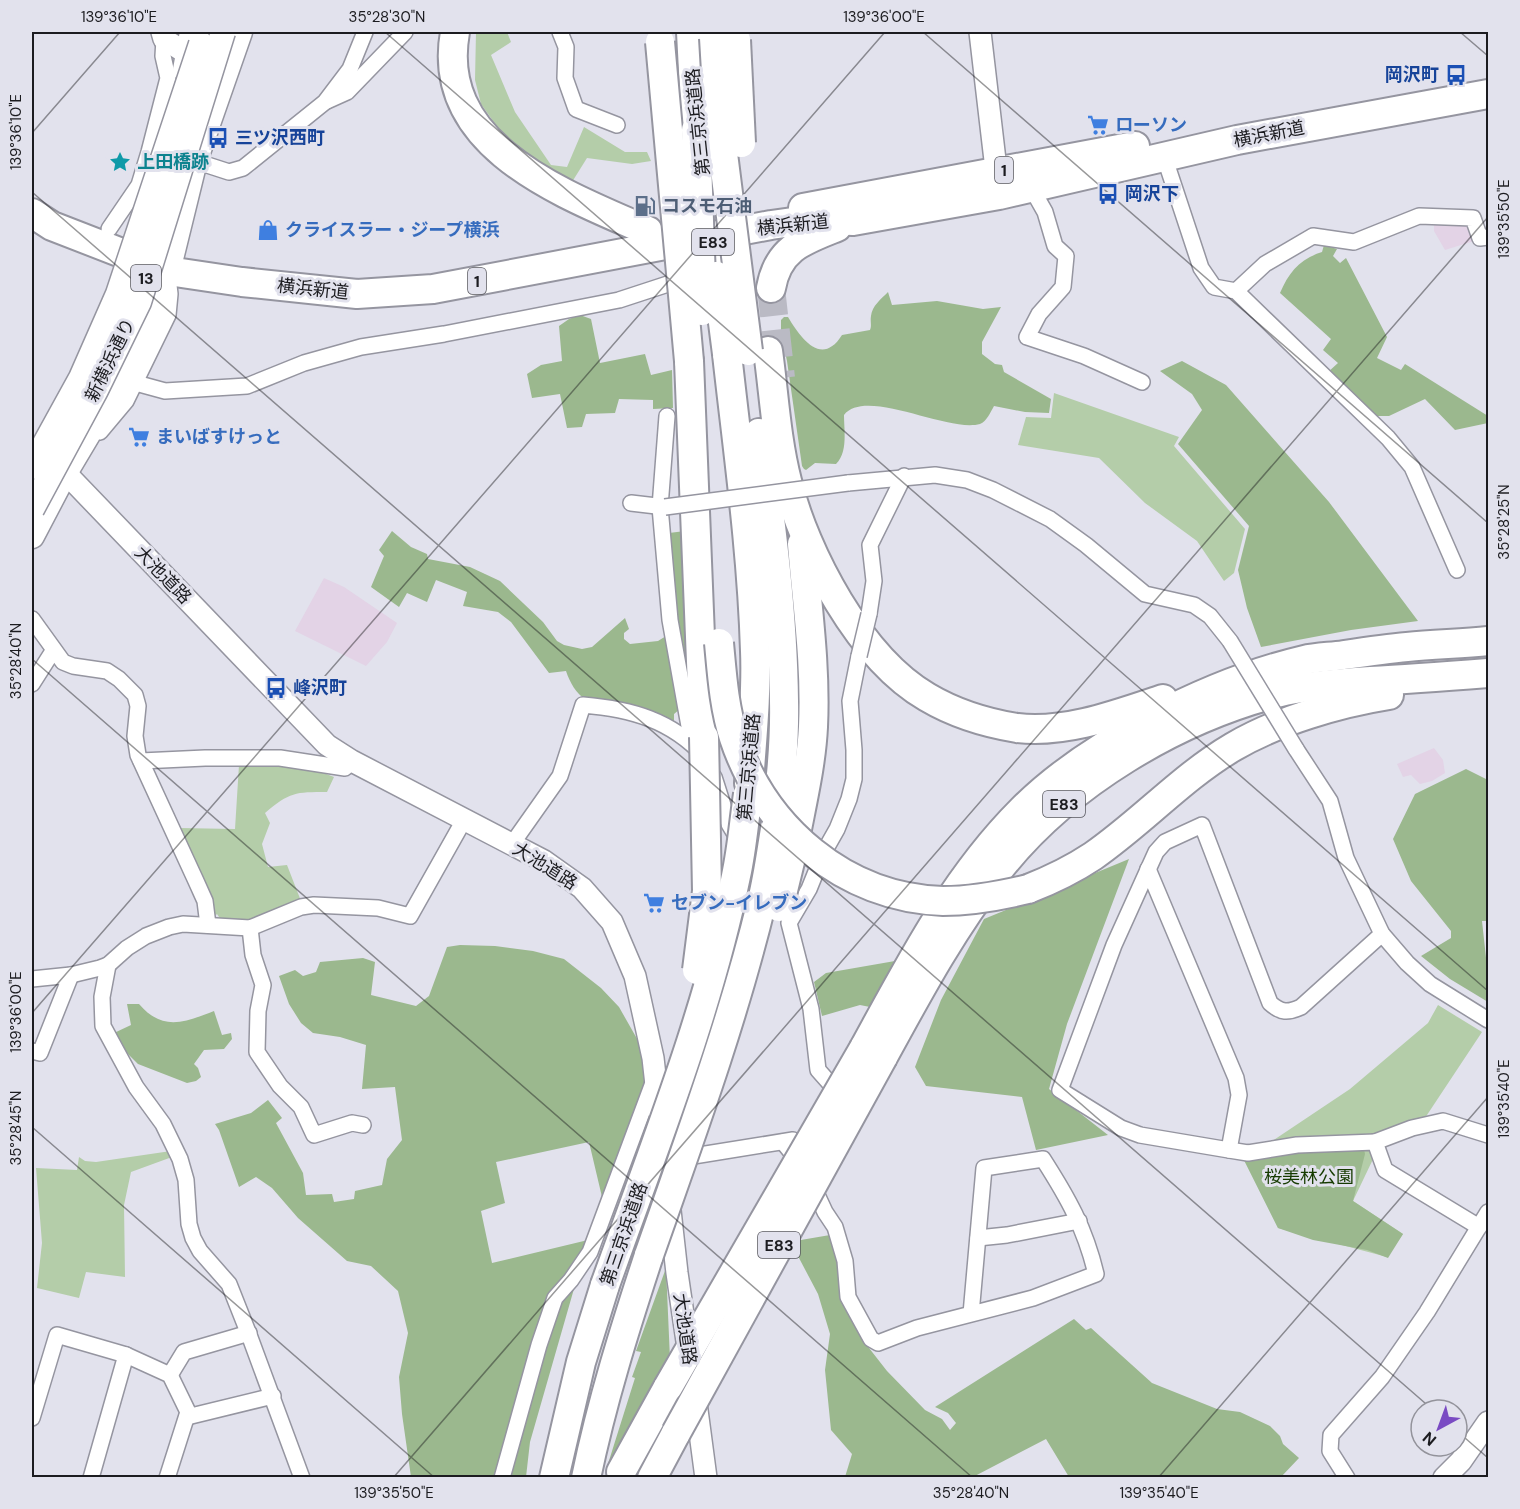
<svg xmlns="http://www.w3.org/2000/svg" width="1520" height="1509" font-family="'DM Sans','Noto Sans JP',sans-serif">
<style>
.industrial{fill:#e3d3e6}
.green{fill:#b4cda9}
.forest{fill:#9bb88e}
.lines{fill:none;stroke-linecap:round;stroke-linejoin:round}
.highway-tunnel{stroke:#babac4;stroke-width:28;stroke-dasharray:28 14;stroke-linecap:butt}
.street-casing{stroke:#9595a0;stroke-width:18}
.secondary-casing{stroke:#9595a0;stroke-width:24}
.primary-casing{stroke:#9595a0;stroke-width:27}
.highway-casing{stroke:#9595a0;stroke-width:32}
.street{stroke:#fff;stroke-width:15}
.secondary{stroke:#fff;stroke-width:21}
.primary{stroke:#fff;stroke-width:24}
.highway{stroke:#fff;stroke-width:28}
.street-bridge-casing{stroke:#9595a0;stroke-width:18;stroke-linecap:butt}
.primary-bridge-casing{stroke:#9595a0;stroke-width:27;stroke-linecap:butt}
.highway-bridge-casing{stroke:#9595a0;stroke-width:32;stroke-linecap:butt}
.street-bridge{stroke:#fff;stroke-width:15}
.primary-bridge{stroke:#fff;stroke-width:24}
.highway-bridge{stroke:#fff;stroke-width:28}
.ticks{fill:none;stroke:#1c1c20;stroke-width:1.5;stroke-opacity:0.45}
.labels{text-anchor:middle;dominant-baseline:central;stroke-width:6;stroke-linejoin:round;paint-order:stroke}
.shield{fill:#e2e2ed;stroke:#57575e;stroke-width:1.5}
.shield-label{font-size:16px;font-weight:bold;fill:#1c1c20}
.transit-label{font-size:18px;font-weight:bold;fill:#164399;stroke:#e2e2ed;text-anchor:start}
.street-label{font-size:18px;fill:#1c1c20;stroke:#e2e2ed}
.shop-label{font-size:18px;font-weight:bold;fill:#366cbe;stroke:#e2e2ed;text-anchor:start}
.culture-label{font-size:18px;font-weight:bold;fill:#0d838f;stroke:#e2e2ed;text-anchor:start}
.service-label{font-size:18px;font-weight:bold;fill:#4e5e75;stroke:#e2e2ed;text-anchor:start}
.park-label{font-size:18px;fill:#163b00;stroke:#e2e2ed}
.neatline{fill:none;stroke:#1c1c20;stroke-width:2}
.ticks-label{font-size:15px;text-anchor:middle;fill:#1c1c20}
</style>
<rect width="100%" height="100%" fill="#e2e2ed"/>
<g class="industrial">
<polygon points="1463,224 1471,227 1474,241 1445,250 1434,231 1434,225"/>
<polygon points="324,578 344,587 397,623 387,642 366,666 295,631"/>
<polygon points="1434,748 1443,760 1445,773 1432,781 1420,784 1411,775 1403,777 1397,764"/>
</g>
<g class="green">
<polygon points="476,32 507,32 511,42 491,55 515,112 551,165 567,167 584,127 625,152 647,152 651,161 632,164 587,158 572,182 523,157 498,128 481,104 475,80"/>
<polygon points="1054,393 1179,437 1174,446 1245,529 1234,573 1224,581 1197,541 1145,503 1099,458 1018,445 1026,417 1051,418"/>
<path d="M239,765C271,766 304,764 334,777L327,792C295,792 290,792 265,813L270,823L262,844L268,867L287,865L301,901L246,922L223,923L217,914L213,918L179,828L235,829Z"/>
<polygon points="1438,1005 1482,1032 1425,1118 1386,1132 1353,1201 1403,1234 1387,1257 1278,1228 1244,1160 1350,1089 1428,1023"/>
<polygon points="171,1151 172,1157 131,1172 124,1205 125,1277 86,1272 79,1298 37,1288 42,1243 36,1168 77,1170 79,1157 85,1161 96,1162"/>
</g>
<g class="forest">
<path d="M1324,245L1337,249L1333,256L1340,263L1346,258L1387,337L1377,358L1401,370L1405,364L1488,416V423L1455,430L1425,399L1389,416H1371L1327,373L1338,363L1323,350L1331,339L1280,293C1289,272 1300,259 1322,252Z"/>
<path d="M888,292L892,305L937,301L983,309L1001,307L982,342V354L995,364L1002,365L1004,372L1051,399L1049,413L1025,412L994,406C990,413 987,421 980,424C947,433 866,387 844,415C844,431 848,452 836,464L815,463L806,470L804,469L802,466L787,361L781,334V320L784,317H788C801,339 822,367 842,335L870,330C872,325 870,322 871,316C872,306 881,299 888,292Z"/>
<polygon points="580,315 591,319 600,363 645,354 651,375 672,370 673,408 653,409 653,400 619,399 615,413 586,414 582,427 567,428 560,394 532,398 527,374 541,365 562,361 559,326 569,319"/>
<polygon points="1182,361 1226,385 1329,502 1418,621 1351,630 1261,647 1247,608 1238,570 1249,526 1178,444 1202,410 1192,394 1160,371"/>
<path d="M392,531L411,547L427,554L428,559L470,567L500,581L543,622L557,641L564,645L582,649L592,647L625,618L629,629L624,633V639L630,644L658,641L666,636L669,533L685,531L692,707L680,709L674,714V724L586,700C576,693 570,683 566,671L549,673L511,622L498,612L463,606L467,592L436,580L427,602L407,593L399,607L371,587L384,556L379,550Z"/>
<polygon points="1466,769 1488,780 1488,921 1482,921 1488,976 1488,1002 1450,979 1421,956 1451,938 1451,931 1411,881 1393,839 1415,794"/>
<polygon points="1129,859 1067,1024 1049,1089 1108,1135 1036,1150 1022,1097 926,1086 915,1067 941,1000 984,919"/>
<polygon points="460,945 495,946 533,951 564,959 601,988 619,1007 640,1044 648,1081 602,1197 589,1142 496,1162 505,1203 481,1211 492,1263 588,1240 530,1442 526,1477 411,1477 402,1414 399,1377 408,1333 398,1291 371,1266 347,1261 298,1218 272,1188 256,1177 239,1187 219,1130 215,1124 251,1113 268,1100 282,1118 276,1123 303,1173 306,1195 332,1194 334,1202 354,1199 355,1191 382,1185 387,1159 402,1140 395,1087 362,1089 366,1045 340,1037 313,1033 301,1023 289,1004 279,976 295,970 303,976 316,972 320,962 363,958 375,962 371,995 416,1006 429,996 447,947"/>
<polygon points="895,961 870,1007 860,1005 822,1016 814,982 826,973"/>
<path d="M127,1004H139C163,1032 185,1022 214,1011L222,1035L231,1033L232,1039L224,1049L204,1050L194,1064L198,1068L201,1077L196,1081L187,1083L138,1064L127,1053L114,1033L131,1025Z"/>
<polygon points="1307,1144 1363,1145 1365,1154 1353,1201 1403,1234 1388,1258 1367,1250 1313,1240 1278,1228 1244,1160"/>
<polygon points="830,1235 840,1269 841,1301 869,1348 887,1371 925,1410 942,1419 950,1430 956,1423 948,1413 935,1407 1074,1319 1086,1330 1091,1328 1152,1383 1217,1409 1240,1412 1270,1426 1280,1436 1283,1444 1299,1458 1281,1477 1069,1477 1046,1439 973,1477 845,1477 852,1454 831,1430 825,1370 830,1334 818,1294 799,1258 788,1252 795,1241"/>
<polygon points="666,1268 670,1359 612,1470 607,1467 635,1378 632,1377 641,1352 636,1351"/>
</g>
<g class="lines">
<polyline class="highway-tunnel" points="771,288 781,378"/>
<defs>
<g id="street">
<polyline points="560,32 566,47 565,78 576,109 617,125"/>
<polyline points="327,101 347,92 405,32"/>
<polyline points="1164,156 1201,268 1214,287 1236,291 1388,438 1412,467 1457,570"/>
<polyline points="195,161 229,172 243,168 325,102 350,69 365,32"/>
<polyline points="1032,189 1045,212 1055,246 1066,256 1063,287 1039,314 1027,337 1084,356 1142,382"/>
<polyline points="109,229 139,185 149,152 168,78 163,56 164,39"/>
<polyline points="1236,291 1265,264 1313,236 1354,242 1419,216 1473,218 1480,238 1488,237"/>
<polyline points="114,380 121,379 165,391 247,386 304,363 361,347 444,334 619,300 674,282 737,245"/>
<polyline points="667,416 660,507 670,620 692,743"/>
<polyline points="100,432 126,401 168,315 170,294 168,277"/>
<polyline points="848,483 935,475 967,480 993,490 1050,519 1086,545 1145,594 1194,605 1210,616 1230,641"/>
<polyline points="631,503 665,507"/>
<polyline points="869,614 874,581 870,545 904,476"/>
<polyline points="32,619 63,662 73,666 107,671 119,679 135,695 138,706 135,736 138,755 196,881 205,901 208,925"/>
<polyline points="32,684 53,651"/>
<polyline points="1296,749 1330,801 1346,858 1382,934 1407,963 1430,984 1488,1020"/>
<polyline points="141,761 205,758 280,758 345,768 352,761"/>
<polyline points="714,777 729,824 764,882"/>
<path d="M512,844L560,776L583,705C631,709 671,720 704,756"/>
<polyline points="1148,869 1236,1078 1239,1095 1229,1150"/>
<polyline points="250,928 253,955 263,985 258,1011 257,1052 280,1086 301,1107 314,1135 352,1123 363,1125"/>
<path d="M1382,934L1301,1007C1288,1013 1281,1013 1270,1003L1202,825L1165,842L1156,852L1114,945L1060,1090L1121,1128L1140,1135L1229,1150L1248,1153L1297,1145L1375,1142L1385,1170L1479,1227"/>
<polyline points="108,965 102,997 103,1026 136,1087 163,1124 180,1159 186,1180 189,1224 193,1238 200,1251 229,1284 248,1332 302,1478"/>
<polyline points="32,979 71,975 100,968 108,965 127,948 146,936 169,927 183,924 250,928 301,907 314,905 378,908 410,916 464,820"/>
<polyline points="32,1051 40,1053 71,975"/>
<polyline points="841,1096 818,1070 811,1009 789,923 809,889 824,852 837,829 849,799 854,779 854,750 850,701 859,656"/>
<polyline points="783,1142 800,1163"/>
<polyline points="1375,1142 1412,1128 1443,1121 1488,1135"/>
<polyline points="681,1158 793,1140"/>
<path d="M812,1184L825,1212L835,1227L845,1261L848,1297L871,1339L878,1343L917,1328L1033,1298L1096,1274C1085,1228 1068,1198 1043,1159L984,1168L971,1314"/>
<polyline points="978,1238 1007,1235 1079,1221"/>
<polyline points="170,1375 184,1352 249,1333"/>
<polyline points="187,1417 273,1396"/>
<polyline points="32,1418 57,1335 126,1355 170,1375 188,1412 167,1478"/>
<polyline points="91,1478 126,1355"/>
<polyline points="502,1478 539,1345 555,1298 571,1280 590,1252 654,1080"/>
<polyline points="1347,1478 1330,1451 1331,1435 1382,1377 1427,1312 1488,1212"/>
</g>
<g id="secondary">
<polyline points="162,32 164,39 189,55 202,59"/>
<polyline points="980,32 998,186"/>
<polyline points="56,463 327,745 352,761 544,861 582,888 612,922 635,976 653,1058 677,1273 689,1355"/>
<polyline points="695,1395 706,1478"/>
<polyline points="1444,1478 1461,1461 1488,1422"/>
</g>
<g id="primary">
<polyline points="185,70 192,32"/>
<polyline points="32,536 65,473 121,379 168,271 195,161 240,32"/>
</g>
<g id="highway">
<path d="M455,32C434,147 564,194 648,231"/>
<polyline points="691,32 696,130"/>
<polyline points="803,208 1135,146"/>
<polyline points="32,213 52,226 168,271 242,282 357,294 433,289 771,225 814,219 853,221 999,195 1237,140 1488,94"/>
<path d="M771,288C778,248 804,240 837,227"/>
<path d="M768,351C774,394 776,438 787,481C805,554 860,658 927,697C954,713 986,723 1017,728C1065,734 1118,714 1163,699"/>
<path d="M727,354C738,453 752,551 755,651C757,695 752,739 749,783"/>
<polyline points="689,361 704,737"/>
<path d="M759,433C771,523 783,611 784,701C785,744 780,787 775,829"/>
<path d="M794,845C801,806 811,767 813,727C816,666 807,605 802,544"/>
<path d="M1028,889C1051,880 1072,870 1093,856C1142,822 1182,777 1233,747C1277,721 1339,703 1389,695"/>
<path d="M864,1048C910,964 954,878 1022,810C1089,743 1211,682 1304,660C1317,657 1331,657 1344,655C1365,652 1386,649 1407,647C1434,644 1461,644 1488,641"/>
<path d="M883,1057C918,993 952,929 997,872C1065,784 1178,717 1285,691C1312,685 1343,683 1371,681C1410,679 1449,676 1488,673"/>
<polyline points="621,1472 668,1387"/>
<polyline points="554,1478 581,1362 605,1285"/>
<path d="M586,1478C602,1401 625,1328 649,1255"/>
<polyline points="652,1478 676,1433"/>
</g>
</defs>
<use href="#street" class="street-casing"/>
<use href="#secondary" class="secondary-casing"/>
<use href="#primary" class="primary-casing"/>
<use href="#highway" class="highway-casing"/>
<use href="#street" class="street"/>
<use href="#secondary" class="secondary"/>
<use href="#primary" class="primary"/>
<use href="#highway" class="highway"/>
<defs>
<g id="street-bridge">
<polyline points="665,507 848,483"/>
<polyline points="1230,641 1296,749"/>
<polyline points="859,656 869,614"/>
</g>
<g id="primary-bridge">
<polyline points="32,467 81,378 118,294 201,44"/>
<polyline points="32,509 96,390 139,302 223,32"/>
</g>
<g id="highway-bridge">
<polyline points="714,38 719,122 748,351"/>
<polyline points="736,40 741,143"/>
<polyline points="660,42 689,361"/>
<polyline points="696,130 702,311"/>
<polyline points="717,276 727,354"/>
<path d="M719,643C722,675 724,707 734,738C764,828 844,898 943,901C972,901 999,896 1028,889"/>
<polyline points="779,907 794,845"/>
<polyline points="697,970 707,891 704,737"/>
<path d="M649,1255C690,1138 733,1021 762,901C768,877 771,853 775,829"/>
<path d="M605,1285C653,1150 707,1016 736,876C742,849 744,821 748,794"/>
<polyline points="668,1387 864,1048"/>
<polyline points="676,1433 883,1057"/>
</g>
</defs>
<use href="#street-bridge" class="street-bridge-casing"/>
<use href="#primary-bridge" class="primary-bridge-casing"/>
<use href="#highway-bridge" class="highway-bridge-casing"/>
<use href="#street-bridge" class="street-bridge"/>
<use href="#primary-bridge" class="primary-bridge"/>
<use href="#highway-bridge" class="highway-bridge"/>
</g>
<path class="ticks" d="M385,32L1488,991M923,32L1488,523M1460,32L1488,56M32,133L120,32M32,192L1433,1410M32,659L973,1478M32,1013L885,32M32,1127L435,1478M1457,1431L1488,1458M393,1478L1488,217M1158,1478L1488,1097"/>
<defs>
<symbol id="bus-bare" viewBox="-9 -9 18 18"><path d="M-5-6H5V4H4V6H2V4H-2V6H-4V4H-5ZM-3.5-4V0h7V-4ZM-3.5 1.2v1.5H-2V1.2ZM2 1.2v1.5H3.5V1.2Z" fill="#1a4fb4" stroke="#e2e2ed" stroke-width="2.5" paint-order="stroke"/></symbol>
<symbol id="supermarket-bare" viewBox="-9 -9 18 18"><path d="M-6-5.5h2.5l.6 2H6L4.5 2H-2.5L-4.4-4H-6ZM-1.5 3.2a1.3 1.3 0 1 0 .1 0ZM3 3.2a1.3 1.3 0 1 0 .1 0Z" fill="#3f7fe0" stroke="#e2e2ed" stroke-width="2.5" paint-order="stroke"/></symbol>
<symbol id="sight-bare" viewBox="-9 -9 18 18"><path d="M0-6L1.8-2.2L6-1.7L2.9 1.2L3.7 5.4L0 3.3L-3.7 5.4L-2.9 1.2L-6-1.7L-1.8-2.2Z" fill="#0f9aa8" stroke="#e2e2ed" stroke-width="2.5" paint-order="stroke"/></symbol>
<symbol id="fuel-bare" viewBox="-9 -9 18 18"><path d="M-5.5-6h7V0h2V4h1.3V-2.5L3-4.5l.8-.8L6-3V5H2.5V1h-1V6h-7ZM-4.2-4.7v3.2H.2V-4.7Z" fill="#5c6f8a" stroke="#e2e2ed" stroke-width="2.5" paint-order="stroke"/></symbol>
<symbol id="shop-bare" viewBox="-9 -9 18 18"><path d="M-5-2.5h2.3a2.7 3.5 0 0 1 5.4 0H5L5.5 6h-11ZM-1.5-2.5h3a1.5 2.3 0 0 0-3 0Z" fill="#3f7fe0" stroke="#e2e2ed" stroke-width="2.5" paint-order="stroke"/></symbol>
</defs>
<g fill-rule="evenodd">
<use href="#bus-bare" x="1441" y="60" width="30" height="30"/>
<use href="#supermarket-bare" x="1083" y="110" width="30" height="30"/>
<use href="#bus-bare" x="203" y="123" width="30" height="30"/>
<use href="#sight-bare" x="105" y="147" width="30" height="30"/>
<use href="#bus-bare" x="1093" y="179" width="30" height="30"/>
<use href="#fuel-bare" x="630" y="191" width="30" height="30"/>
<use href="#shop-bare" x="253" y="215" width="30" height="30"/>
<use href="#supermarket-bare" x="124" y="422" width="30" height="30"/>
<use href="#bus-bare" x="261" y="673" width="30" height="30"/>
<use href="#supermarket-bare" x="639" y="888" width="30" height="30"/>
</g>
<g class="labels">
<g class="shield">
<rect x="995" y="157" width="18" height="26" rx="4.5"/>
<rect x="692" y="229" width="42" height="26" rx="4.5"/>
<rect x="131" y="265" width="30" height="26" rx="4.5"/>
<rect x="468" y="268" width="18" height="26" rx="4.5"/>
<rect x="1043" y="791" width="42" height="26" rx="4.5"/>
<rect x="758" y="1232" width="42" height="26" rx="4.5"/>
</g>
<g class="shield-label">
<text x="1004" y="170">1</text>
<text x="713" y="242">E83</text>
<text x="146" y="278">13</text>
<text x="477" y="281">1</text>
<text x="1064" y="804">E83</text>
<text x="779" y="1245">E83</text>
</g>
<g class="transit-label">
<text x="1439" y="75" text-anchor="end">岡沢町</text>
<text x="235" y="138">三ツ沢西町</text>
<text x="1125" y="194">岡沢下</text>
<text x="293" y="688">峰沢町</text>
</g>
<g class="street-label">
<text transform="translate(698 122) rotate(-96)">第三京浜道路</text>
<text transform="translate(1269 134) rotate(-11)">横浜新道</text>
<text transform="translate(793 225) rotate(-6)">横浜新道</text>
<text transform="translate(313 289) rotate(6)">横浜新道</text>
<text transform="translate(110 360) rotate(-64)">新横浜通り</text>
<text transform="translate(163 575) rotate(46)">大池道路</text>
<text transform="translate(749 767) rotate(-85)">第三京浜道路</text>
<text transform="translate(545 866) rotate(32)">大池道路</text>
<text transform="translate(624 1234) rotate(-71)">第三京浜道路</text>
<text transform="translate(685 1329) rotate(82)">大池道路</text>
</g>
<g class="shop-label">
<text x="1115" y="125">ローソン</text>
<text x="285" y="230">クライスラー・ジープ横浜</text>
<text x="156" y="437">まいばすけっと</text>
<text x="671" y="903">セブン-イレブン</text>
</g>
<g class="culture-label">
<text x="137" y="162">上田橋跡</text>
</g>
<g class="service-label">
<text x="662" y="206">コスモ石油</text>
</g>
<g class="park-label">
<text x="1309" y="1177">桜美林公園</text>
</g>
</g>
<rect width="1520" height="1509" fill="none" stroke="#e2e2ed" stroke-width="66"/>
<g transform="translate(1439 1428) rotate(221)"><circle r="28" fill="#e2e2ed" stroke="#93939b" stroke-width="1.5"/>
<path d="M0-4.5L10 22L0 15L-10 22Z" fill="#7a4bc3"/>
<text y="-9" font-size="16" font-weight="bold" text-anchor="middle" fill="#1c1c20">N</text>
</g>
<rect x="33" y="33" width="1454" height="1443" class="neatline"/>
<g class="ticks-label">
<text x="119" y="22">139°36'10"E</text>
<text x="387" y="22">35°28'30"N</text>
<text x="884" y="22">139°36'00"E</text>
<text transform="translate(16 132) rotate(-90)" y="5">139°36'10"E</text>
<text transform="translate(1504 219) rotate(-90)" y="5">139°35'50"E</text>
<text transform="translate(1504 522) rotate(-90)" y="5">35°28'25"N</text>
<text transform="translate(16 661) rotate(-90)" y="5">35°28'40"N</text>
<text transform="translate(16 1012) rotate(-90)" y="5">139°36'00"E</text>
<text transform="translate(1504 1099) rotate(-90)" y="5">139°35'40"E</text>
<text transform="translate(16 1128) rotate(-90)" y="5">35°28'45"N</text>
<text x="394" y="1498">139°35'50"E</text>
<text x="971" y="1498">35°28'40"N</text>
<text x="1159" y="1498">139°35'40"E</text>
</g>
</svg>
